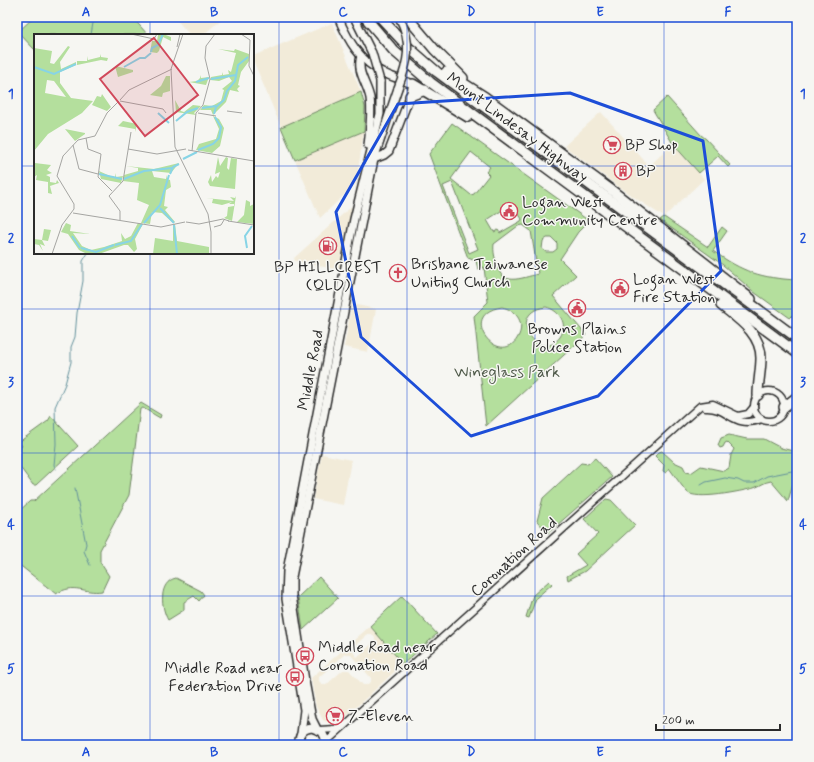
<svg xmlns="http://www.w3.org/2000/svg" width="814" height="762" font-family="Mynerve,sans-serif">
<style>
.built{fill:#f2ebd9;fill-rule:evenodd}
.green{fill:#b4df9d;stroke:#708564;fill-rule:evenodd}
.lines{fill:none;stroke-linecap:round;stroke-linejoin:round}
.stream{stroke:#62909b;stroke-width:1}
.minor-casing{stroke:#2b2b2b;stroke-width:9}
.major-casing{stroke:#2b2b2b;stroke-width:10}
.highway-casing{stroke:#2b2b2b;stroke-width:12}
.minor{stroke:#f6f6f2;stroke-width:6}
.major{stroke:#f6f6f2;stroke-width:7}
.highway{stroke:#f6f6f2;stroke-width:9}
.rail{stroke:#2b2b2b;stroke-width:1;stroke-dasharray:6 3;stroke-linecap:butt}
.major-bridge-casing{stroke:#2b2b2b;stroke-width:10;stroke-linecap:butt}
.major-bridge{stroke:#f6f6f2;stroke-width:7}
.marked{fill:none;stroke:#1d4ed8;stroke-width:3;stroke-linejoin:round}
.grid{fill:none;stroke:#1d4ed8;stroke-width:1;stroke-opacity:0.55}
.labels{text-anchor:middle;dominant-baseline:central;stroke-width:3;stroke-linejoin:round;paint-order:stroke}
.street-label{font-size:16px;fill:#2b2b2b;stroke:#f6f6f2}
.poi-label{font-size:16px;fill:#2b2b2b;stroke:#f6f6f2;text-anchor:start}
.park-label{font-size:16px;fill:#4d5848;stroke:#f6f6f2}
.inset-river{fill:none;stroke:#87d4e6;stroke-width:2}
.inset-road{fill:none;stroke:#a5a5a2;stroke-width:1}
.view{fill:#d1495b;fill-opacity:0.15;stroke:#d1495b;stroke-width:2}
.inset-edge{fill:none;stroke:#2b2b2b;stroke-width:2}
.neatline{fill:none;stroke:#1d4ed8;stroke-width:1.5}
.grid-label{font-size:13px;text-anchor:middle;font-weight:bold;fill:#1d4ed8}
</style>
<rect width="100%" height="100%" fill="#f6f6f2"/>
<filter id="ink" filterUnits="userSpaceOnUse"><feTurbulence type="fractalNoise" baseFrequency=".025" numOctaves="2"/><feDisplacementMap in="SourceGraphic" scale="8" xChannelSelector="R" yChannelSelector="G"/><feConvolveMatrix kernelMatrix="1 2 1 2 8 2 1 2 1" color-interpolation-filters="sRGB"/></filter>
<g filter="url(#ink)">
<g class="built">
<polygon points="174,17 224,17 203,35 190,35"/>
<polygon points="332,23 361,92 281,127 253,60 253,56"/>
<polygon points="601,112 649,166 673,144 704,179 664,217 623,190 564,146"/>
<polygon points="364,131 356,184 320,218 295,160"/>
<polygon points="352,206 339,270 295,261 294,258"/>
<polygon points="352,304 376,309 368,352 344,347"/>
<polygon points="322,454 351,460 343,505 313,499"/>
<path d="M370,626L403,664L341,721L331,724L323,720L316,707L311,678ZM368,634H372L375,638V641L357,657L351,649ZM345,654H350L371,678V682L366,685H363L349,670H343L326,685H323L319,681V677Z"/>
</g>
<g class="green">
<polygon points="34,17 132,17 148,35 35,35 35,50 18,32"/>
<polygon points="361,92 365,107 364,131 295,160 281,127"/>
<polygon points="667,97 701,135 706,139 730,165 728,167 718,156 699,173 673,144 653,110"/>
<path d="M452,123L589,221L578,232L560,259L576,275L553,296L586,335L486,426L474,316L488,302L484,267L478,269L476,261L468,258L429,154ZM471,152L490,167L486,172L489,175L474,194L471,195L451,179ZM452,182L478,249L469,253L443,186ZM512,204L522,219L521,221L500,233L498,230L494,232L487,220ZM523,225L531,231L538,274C521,278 502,287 497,265C495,258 493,252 494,244L518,226ZM547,238H552L557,243V249L553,252H546L542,249L543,241ZM502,307C515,310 525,321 519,335C502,372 454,314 502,307ZM546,307C559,310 569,324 560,337C539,366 504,312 546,307Z"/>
<path d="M664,217L708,247L722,227L727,231L713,251C743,272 760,278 797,280V311L790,318L754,292L723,265L660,220Z"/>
<path d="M141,403L161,415L160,418L143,408L140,409L129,495L100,550V562L109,576L102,591C84,594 75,582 56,594L17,563V513L30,501H34Z"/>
<polygon points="51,416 78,446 36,485 33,485 17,463 17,451 22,446 19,442 48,421"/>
<path d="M729,435L747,439H764L781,448L797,452V479L793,484L788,501L771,481C764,482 760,486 754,488C742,491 696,501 687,492C680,484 675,476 669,468L666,473L663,471L664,465L655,456L659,452L662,451L674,462L683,466L686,472L691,473L701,466L724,471L729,468L731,455L734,449L727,442L725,443L723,447L720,448L718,445L721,438Z"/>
<polygon points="595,458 612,477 548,533 537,521 543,498 581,463 588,464"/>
<polygon points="606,499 611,500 635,525 585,571 568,580 567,576 586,565 576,554 598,534 584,519"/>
<polygon points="319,577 338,598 303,630 298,597"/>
<path d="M176,578L201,591L204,595L199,601L194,596L184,602V610L168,620C161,608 158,582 176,578Z"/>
<polygon points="549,581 552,584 536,598 529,618 526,617 533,595"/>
<polygon points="402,596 437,634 403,664 370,626"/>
</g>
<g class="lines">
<g class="stream">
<polyline points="91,35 94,17"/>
<polyline points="56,469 54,465 56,444 55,407 65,384 71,362 71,347 75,337 77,313 83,281 83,261 88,253"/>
<polyline points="701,485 706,482 725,478 738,480 744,483 754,483 767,476 797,470"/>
<polyline points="75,488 86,544 84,551 90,565"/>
</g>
<defs>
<g id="minor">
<circle cx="769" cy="406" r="15"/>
<path d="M706,408C729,407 733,430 762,419"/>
<polyline points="319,730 336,729 344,725"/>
<polyline points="324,744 700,406 713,404 738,416 748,414 754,407"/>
</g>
<g id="major">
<path d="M338,17C348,40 360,62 384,73C393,78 403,80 413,84"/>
<polyline points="354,17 372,53"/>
<path d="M361,56C356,72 367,83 370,98C372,114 370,130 368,145"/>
<polyline points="374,159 384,155 389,151 410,96 413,84"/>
<polyline points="317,729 312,719 305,681 292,595 292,577 374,159 398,88"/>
<polyline points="301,734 304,710 286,599 287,571 354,219 380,114 380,81"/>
<path d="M299,745C298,736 302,729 312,728L322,732L325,738L324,745"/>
</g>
<g id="highway">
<polyline points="365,17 394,51 430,82 797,353"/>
<polyline points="380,17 407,46 437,72 797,338"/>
<polyline points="407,17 435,50 463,78"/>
<polyline points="446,72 485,97 610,189 751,299"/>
<polyline points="413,84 468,117"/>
<polyline points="410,96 425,90"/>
<path d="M721,305C738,319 761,333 761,358C761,370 758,383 758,395"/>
<polyline points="784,407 797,397"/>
</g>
</defs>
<use href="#minor" class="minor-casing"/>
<use href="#major" class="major-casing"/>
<use href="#highway" class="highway-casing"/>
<use href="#minor" class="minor"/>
<use href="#major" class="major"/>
<use href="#highway" class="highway"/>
<polyline class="rail" points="17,741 19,745"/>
<defs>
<g id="major-bridge">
<polyline points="372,53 380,81"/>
<path d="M398,88C408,63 413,42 399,17"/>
</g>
</defs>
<use href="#major-bridge" class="major-bridge-casing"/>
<use href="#major-bridge" class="major-bridge"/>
</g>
</g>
<path class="marked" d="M570,93L703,141L721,271L598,396L471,436L361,337L336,212L398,104Z"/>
<path class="grid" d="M150,17V35M279,17V745M407,17V745M535,17V745M664,17V745M17,166H35M253,166H797M150,253V745M17,309H797M17,453H797M17,596H797"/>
<defs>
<symbol id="supermarket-ring" viewBox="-11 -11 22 22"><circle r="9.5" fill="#f6f6f2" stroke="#d1495b" stroke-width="1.5"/><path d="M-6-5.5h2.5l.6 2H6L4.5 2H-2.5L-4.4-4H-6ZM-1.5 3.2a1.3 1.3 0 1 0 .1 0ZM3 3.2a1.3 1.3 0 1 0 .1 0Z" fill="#d1495b"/></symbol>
<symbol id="building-ring" viewBox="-11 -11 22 22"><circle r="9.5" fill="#f6f6f2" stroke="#d1495b" stroke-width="1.5"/><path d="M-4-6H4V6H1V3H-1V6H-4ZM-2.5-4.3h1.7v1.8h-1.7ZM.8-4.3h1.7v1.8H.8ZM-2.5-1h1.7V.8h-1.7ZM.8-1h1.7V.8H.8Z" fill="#d1495b"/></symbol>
<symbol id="civic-ring" viewBox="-11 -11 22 22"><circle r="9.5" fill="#f6f6f2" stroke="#d1495b" stroke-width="1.5"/><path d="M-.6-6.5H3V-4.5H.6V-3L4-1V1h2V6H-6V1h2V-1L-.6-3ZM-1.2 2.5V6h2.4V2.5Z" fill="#d1495b"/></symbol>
<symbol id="fuel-ring" viewBox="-11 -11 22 22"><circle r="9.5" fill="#f6f6f2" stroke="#d1495b" stroke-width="1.5"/><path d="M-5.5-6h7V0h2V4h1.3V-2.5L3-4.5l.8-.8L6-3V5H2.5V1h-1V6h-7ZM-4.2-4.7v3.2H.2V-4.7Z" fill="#d1495b"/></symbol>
<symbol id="church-ring" viewBox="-11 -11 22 22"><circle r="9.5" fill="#f6f6f2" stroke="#d1495b" stroke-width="1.5"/><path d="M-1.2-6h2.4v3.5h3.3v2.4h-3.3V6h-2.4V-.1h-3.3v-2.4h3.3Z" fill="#d1495b"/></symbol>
<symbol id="bus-ring" viewBox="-11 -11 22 22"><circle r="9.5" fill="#f6f6f2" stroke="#d1495b" stroke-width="1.5"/><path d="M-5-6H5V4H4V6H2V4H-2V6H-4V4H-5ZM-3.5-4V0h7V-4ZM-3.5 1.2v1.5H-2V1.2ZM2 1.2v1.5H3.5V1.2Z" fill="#d1495b"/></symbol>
</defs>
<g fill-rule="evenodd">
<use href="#supermarket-ring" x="602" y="135" width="20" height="20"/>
<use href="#building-ring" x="613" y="161" width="20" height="20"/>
<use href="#civic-ring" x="499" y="201" width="20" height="20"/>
<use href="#fuel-ring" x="318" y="236" width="20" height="20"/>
<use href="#church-ring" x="388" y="263" width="20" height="20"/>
<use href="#civic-ring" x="610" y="278" width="20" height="20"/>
<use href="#civic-ring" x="567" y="298" width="20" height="20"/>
<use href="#bus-ring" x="295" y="646" width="20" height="20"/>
<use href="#bus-ring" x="285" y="667" width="20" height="20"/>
<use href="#supermarket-ring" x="325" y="706" width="20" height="20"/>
</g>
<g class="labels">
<g class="street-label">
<text transform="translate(517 128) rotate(37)">Mount Lindesay Highway</text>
<text transform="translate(311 370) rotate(-79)">Middle Road</text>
<text transform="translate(514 557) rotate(-42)">Coronation Road</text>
</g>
<g class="poi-label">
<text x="625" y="145">BP Shop</text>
<text x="636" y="171">BP</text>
<text x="522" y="202">Logan West<tspan x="522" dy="18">Community Centre</tspan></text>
<text x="411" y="264">Brisbane Taiwanese<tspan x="411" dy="18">Uniting Church</tspan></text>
<text x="328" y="267" text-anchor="middle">BP HILLCREST<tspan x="328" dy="18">(QLD)</tspan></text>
<text x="633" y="279">Logan West<tspan x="633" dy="18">Fire Station</tspan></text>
<text x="577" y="329" text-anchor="middle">Browns Plains<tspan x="577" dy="18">Police Station</tspan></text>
<text x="318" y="647">Middle Road near<tspan x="318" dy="18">Coronation Road</tspan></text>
<text x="282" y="668" text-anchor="end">Middle Road near<tspan x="282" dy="18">Federation Drive</tspan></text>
<text x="348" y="716">7-Eleven</text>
</g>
<g class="park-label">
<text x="507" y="372">Wineglass Park</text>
</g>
</g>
<g transform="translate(34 34)">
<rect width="220" height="220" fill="#f6f6f2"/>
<path d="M129,0L137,3V7L129,3L125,17L123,19L116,18L118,7H123L124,1ZM34,12L36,13L26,28L27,35L42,28V31L26,38V49L37,64L59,67L48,79L14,100L0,117V14L18,17L16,29L20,30ZM13,46L20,47L32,63L11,59ZM184,15L200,17L201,15L215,20V27L207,38L204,51L206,52L203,55L205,58L196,56L192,68L179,81L177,76H166L170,71L178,72L187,67L190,56L188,55L198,47L195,43L185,47L176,46L177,43L188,41V38L189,41L195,40L194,36L197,38L202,19ZM67,20V23L74,24L73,27L67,26L43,31V27H53L54,22V26L66,23ZM81,32L99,36V38L84,43ZM166,41L167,44L175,43L172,51L155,48L163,47L166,44ZM132,42H136V57L129,59L128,63L116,61L127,52ZM68,60L77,73L73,77L58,71L63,62L67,63ZM141,66L147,77L150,78L159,71L167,72L160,79L162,81L142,78ZM179,82L185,85L190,94L186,112L178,119L162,116L165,110L182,105L185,95ZM89,87L103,90L101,98V95L84,92ZM31,95L51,99V100L41,107ZM184,123L186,132L192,123L194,124L193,134L195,136L197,124L203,125L201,155L176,152L174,148L177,141L178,148L182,142L184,144L186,138L181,140ZM1,129L17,131L13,136L18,139L12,141L16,143V148L22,149L23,146L25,149L16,152L18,160L14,159V148L2,146L3,141L0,143ZM145,129L137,139L118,137L120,143L132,145L133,141V145L136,146L137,153L132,156L130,172L134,173L131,176L141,188L139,189L128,179L118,178L116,190L107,189L115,171L103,166L105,149L89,147L90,141L104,137V134L92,132L120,135ZM65,137L76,142L81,143L82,139V143L89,142L87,149L67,145ZM202,162L198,187L190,184L193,182L194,173L200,172V170H195L198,168L188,171L178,169L179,165L172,164L200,167L196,163L201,164ZM212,166L216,168V172L220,170V190L203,188L210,181ZM32,189L37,191L36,197L56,200L39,199L48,212L57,216L70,213L68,208L70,213L88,207L87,199L91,205L97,202L104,189L109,190L101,205L103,215L100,218L94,211H90L65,220L51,219L45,216L34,200L27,198ZM141,190L143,207L175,213V220H119L121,204L139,207V191ZM10,195L17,196L14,207L8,206L11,212L6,210L9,217L5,211L0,210V205L8,206Z" fill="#b4df9d" fill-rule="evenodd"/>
<path class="inset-river" d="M117,18L118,14L124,11L129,0M0,33L20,40L42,30M90,33L106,24H111L117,19M177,45L202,41M162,48L175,44M168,74L182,72M124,79L135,89M180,80L182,73L190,66L193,57L201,47L204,31L214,23M142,87L153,78L164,74M164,116L179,110L185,104L187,93L181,83M149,125L163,118M65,140L88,145M136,140L139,133L145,130M90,145L110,137L138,134M126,174L140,189M110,189L126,171L135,141M140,191L143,220M38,202L46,214M81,211L97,207L108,190M47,214L62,218L80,211M213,214L211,202L218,192"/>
<path class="inset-road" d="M97,0L120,5L123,0M149,0L137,35L141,113L174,180L177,198V220M207,0L216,6L215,32L220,42M143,13L146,0M86,66L95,56L138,35M86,67L129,75L132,79M193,77L208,79M164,79L182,82M52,104L54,115L67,120L64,143L78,157M39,111L45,135L64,140M94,115L123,120L152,115M154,116L220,127M158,117L162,79L169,71L176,45L171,24L172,12L181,0M39,179L127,193L151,188M86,186V177L75,162L89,147L97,98M194,187L220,191M152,188L165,190L189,185L195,187M180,193L187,191L190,186M18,220L28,191L40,175V170L23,142L29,122L44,106L61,102L73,79L85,67"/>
<path class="view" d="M120,4L164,61L111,102L66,45Z"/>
<rect width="220" height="220" class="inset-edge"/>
</g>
<rect width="814" height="762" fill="none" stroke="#f6f6f2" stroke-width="44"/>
<path d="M656 724v6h124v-6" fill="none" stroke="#2b2b2b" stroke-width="2"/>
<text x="662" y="724" font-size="12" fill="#2b2b2b" stroke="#f6f6f2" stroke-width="3" paint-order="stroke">200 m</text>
<rect x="22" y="22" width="770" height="718" class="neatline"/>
<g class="grid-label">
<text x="86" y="16">A</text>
<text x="214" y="16">B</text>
<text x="343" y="16">C</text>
<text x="471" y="16">D</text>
<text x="600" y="16">E</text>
<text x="728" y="16">F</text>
<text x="11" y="98">1</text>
<text x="803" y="98">1</text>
<text x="11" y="242">2</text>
<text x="803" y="242">2</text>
<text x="11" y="386">3</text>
<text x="803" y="386">3</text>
<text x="11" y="529">4</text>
<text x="803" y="529">4</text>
<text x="11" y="673">5</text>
<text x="803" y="673">5</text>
<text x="86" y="756">A</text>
<text x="214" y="756">B</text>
<text x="343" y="756">C</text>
<text x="471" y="756">D</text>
<text x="600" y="756">E</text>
<text x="728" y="756">F</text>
</g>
</svg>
